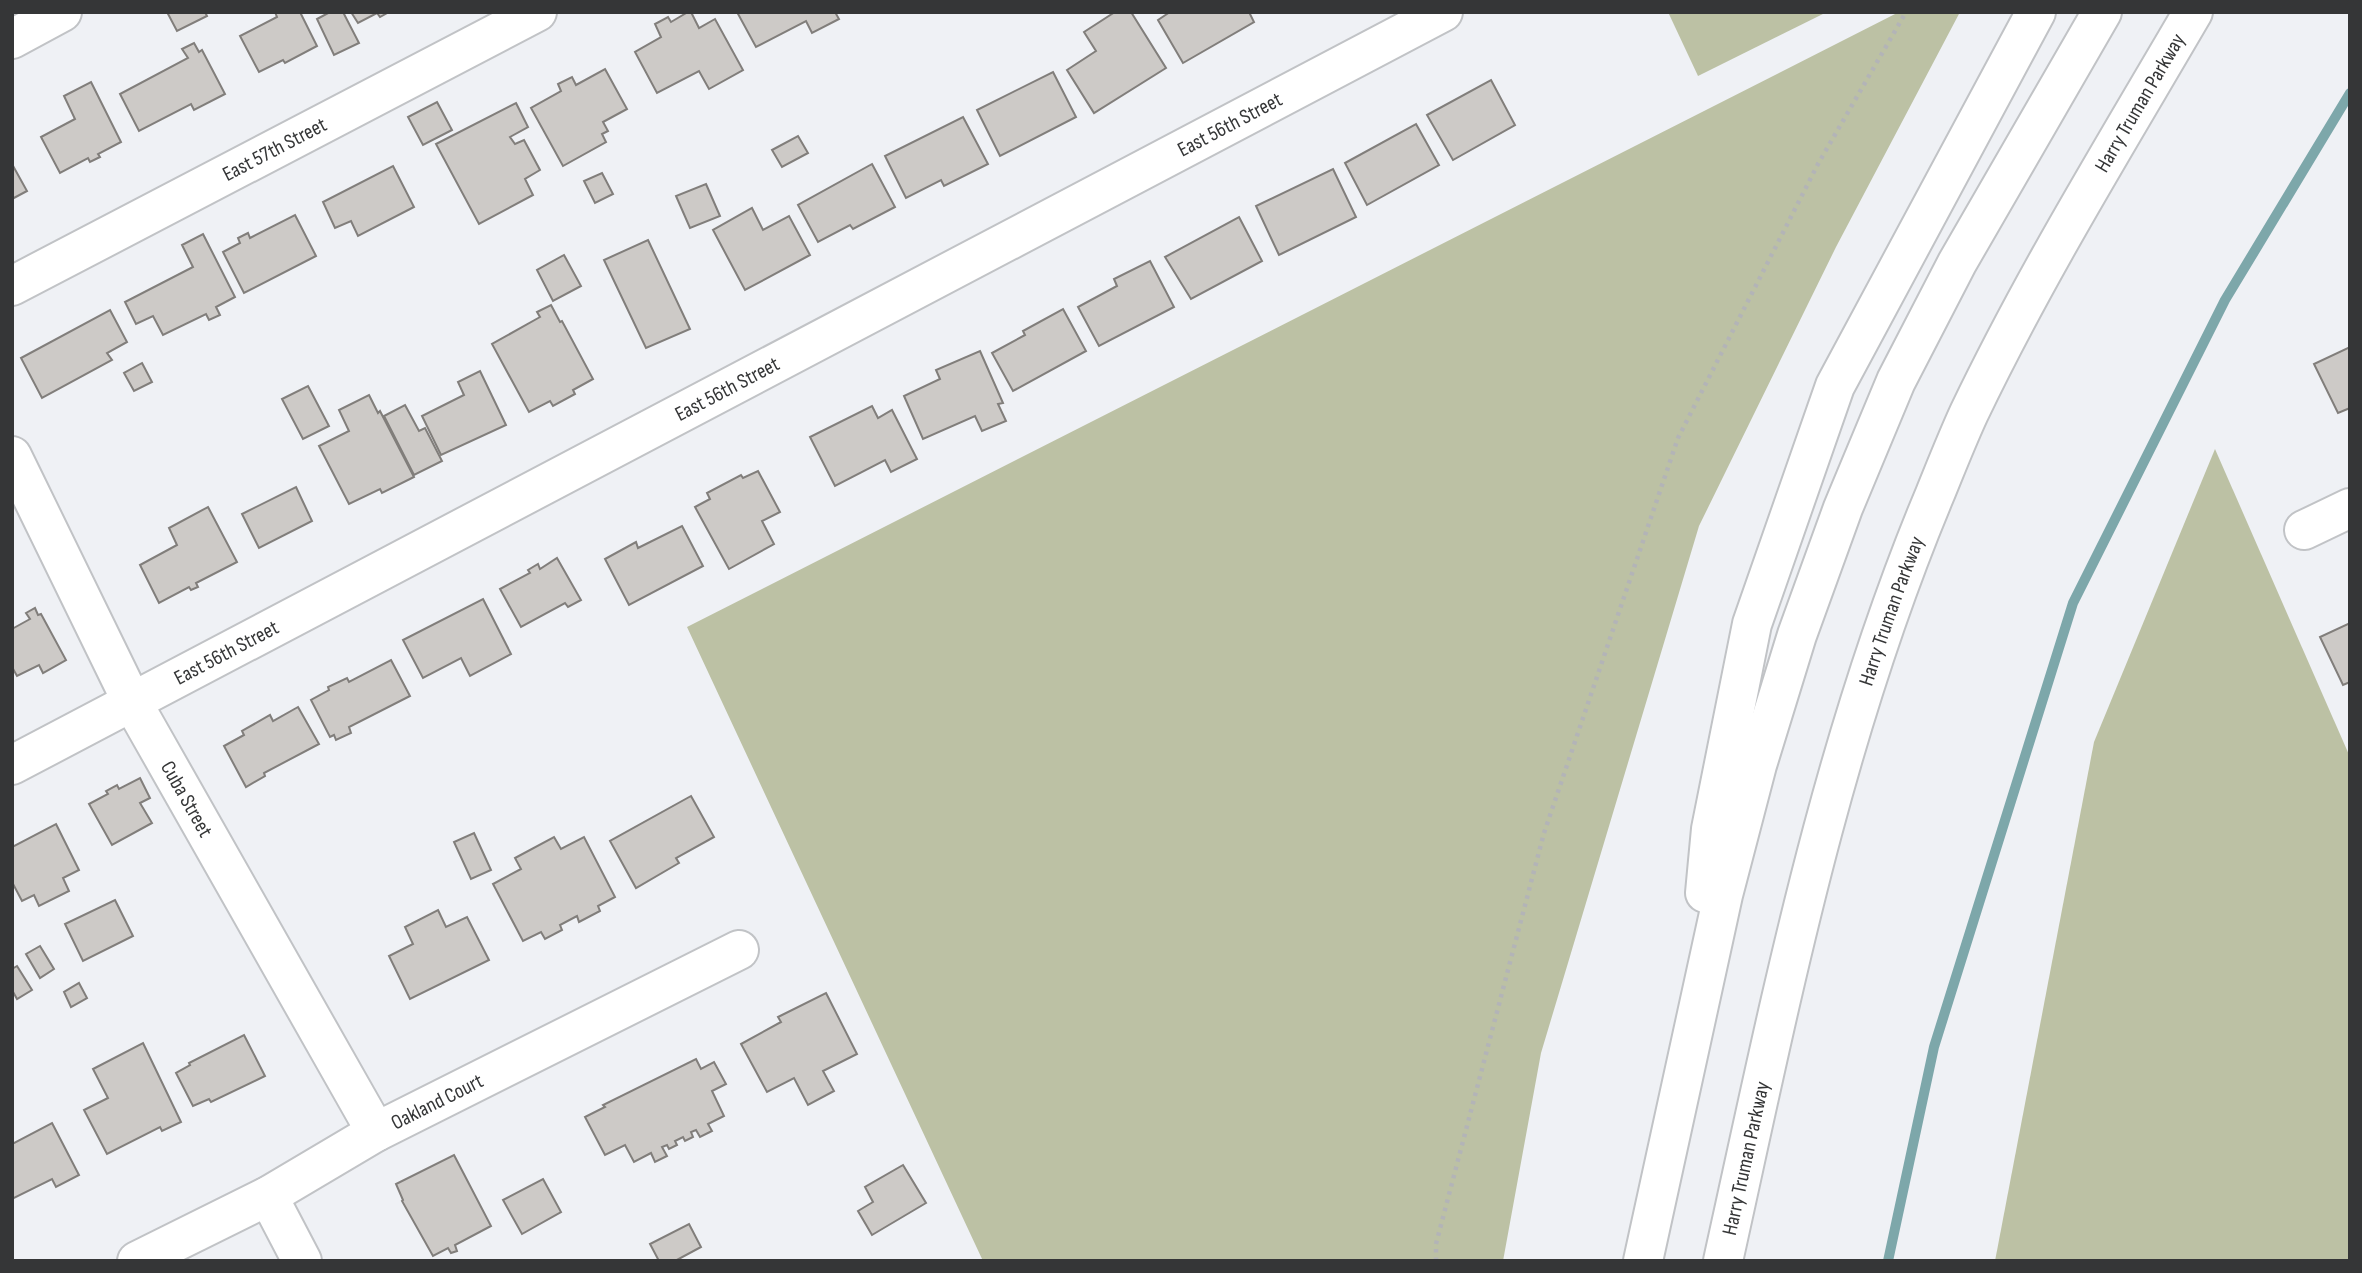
<svg xmlns="http://www.w3.org/2000/svg" width="2362" height="1273" font-family="'Sofia Sans Condensed',sans-serif">
<style>
.green{fill:#bcc1a4}
.lines{fill:none;stroke-linecap:round;stroke-linejoin:round}
.stream{stroke:#7da7aa;stroke-width:10}
.building{fill:#cdcac7;stroke:#817e7b;stroke-width:2}
.minor-casing{stroke:#c1c3c6;stroke-width:42}
.highway-casing{stroke:#c1c3c6;stroke-width:42}
.path{stroke:#b3b4b7;stroke-width:4.5;stroke-dasharray:3.5 5;stroke-linecap:butt}
.minor{stroke:#fff;stroke-width:38}
.highway{stroke:#fff;stroke-width:38}
.labels{text-anchor:middle;dominant-baseline:central;stroke-width:6;stroke-linejoin:round;paint-order:stroke}
.street-label{font-size:21px;fill:#353637;stroke:#fff}
</style>
<rect width="100%" height="100%" fill="#eff1f5"/>
<g class="green">
<polygon points="1668,12 1827,12 1698,76"/>
<polygon points="1899,12 1960,12 1836,247 1699,526 1541,1053 1503,1261 983,1261 687,627"/>
<polygon points="2215,449 2350,757 2350,1261 1995,1261 2094,742"/>
</g>
<g class="lines">
<polyline class="stream" points="1888,1261 1934,1047 2073,603 2225,300 2350,93"/>
</g>
<g class="building">
<polygon points="167,12 205,12 207,16 177,31"/>
<polygon points="275,12 300,12 317,46 285,63 283,60 259,72 240,36 277,17"/>
<polygon points="330,12 343,12 359,43 334,55 317,19"/>
<polygon points="351,12 389,12 380,17 377,13 358,23"/>
<polygon points="688,12 691,12 699,28 715,19 743,70 709,89 699,71 657,93 635,52 661,37 655,24 668,17 671,22"/>
<polygon points="737,12 835,12 839,19 812,33 806,21 756,47"/>
<polygon points="1115,12 1131,12 1166,68 1094,113 1067,70 1096,51 1084,32"/>
<polygon points="1170,12 1249,12 1254,22 1183,63 1158,20"/>
<polygon points="194,43 199,52 202,50 225,94 194,110 191,104 139,131 120,94 188,58 182,49"/>
<polygon points="605,69 627,109 603,122 608,131 602,134 606,142 563,166 531,108 561,91 558,84 572,77 576,85"/>
<polygon points="1053,72 1076,117 1000,156 977,110"/>
<polygon points="1491,80 1515,125 1453,160 1427,115"/>
<polygon points="91,82 121,142 98,154 100,157 90,162 88,158 60,173 41,137 75,119 64,96"/>
<polygon points="437,102 452,130 423,145 408,117"/>
<polygon points="516,103 528,127 510,137 515,144 524,140 540,170 525,179 533,195 479,224 436,144"/>
<polygon points="963,117 988,164 944,186 941,180 906,198 885,156"/>
<polygon points="1416,124 1439,165 1367,205 1345,163"/>
<polygon points="798,136 808,153 782,167 772,150"/>
<polygon points="12,164 27,191 12,199"/>
<polygon points="872,164 895,207 853,229 850,225 818,242 798,205"/>
<polygon points="393,166 414,207 358,236 351,221 335,228 323,202"/>
<polygon points="1333,169 1356,217 1279,255 1256,206"/>
<polygon points="602,173 613,194 595,203 584,181"/>
<polygon points="706,184 720,216 690,228 676,196"/>
<polygon points="752,208 763,230 789,216 810,255 745,290 713,230"/>
<polygon points="295,215 316,256 244,293 223,252 240,243 238,238 248,233 250,238"/>
<polygon points="1239,217 1262,261 1191,299 1165,257"/>
<polygon points="203,234 235,297 216,307 220,315 209,320 206,314 163,335 153,316 136,324 125,302 193,267 182,245"/>
<polygon points="648,240 690,329 646,348 604,260"/>
<polygon points="564,255 581,286 553,301 537,270"/>
<polygon points="1150,261 1174,307 1099,346 1078,307 1117,286 1114,279"/>
<polygon points="551,305 560,322 562,321 593,379 573,390 575,394 553,406 550,401 529,412 492,344 540,317 537,312"/>
<polygon points="1063,309 1086,351 1013,391 992,353 1025,335 1023,331"/>
<polygon points="110,310 127,342 107,353 112,360 42,398 21,358"/>
<polygon points="2350,347 2350,408 2338,413 2314,364"/>
<polygon points="980,351 1003,403 998,404 1006,421 982,431 975,416 923,439 904,396 940,379 936,370"/>
<polygon points="142,363 152,382 134,391 124,373"/>
<polygon points="480,371 506,425 441,455 422,416 464,395 458,382"/>
<polygon points="308,386 329,426 303,439 282,399"/>
<polygon points="369,395 378,413 380,411 414,477 382,493 380,489 349,504 319,446 349,431 339,410"/>
<polygon points="405,405 419,431 425,428 442,461 414,475 384,416"/>
<polygon points="872,406 878,418 892,410 917,459 891,472 885,460 835,486 810,437"/>
<polygon points="758,471 780,512 762,521 774,544 729,569 695,507 710,499 707,493 741,475 743,478"/>
<polygon points="296,487 312,521 259,548 242,514"/>
<polygon points="208,507 237,562 196,583 198,587 191,590 189,587 159,603 140,565 177,545 169,528"/>
<polygon points="682,526 703,566 629,605 605,559 636,542 638,548"/>
<polygon points="557,558 581,600 568,607 565,603 521,627 500,589 530,573 528,570 538,564 540,569"/>
<polygon points="483,599 511,654 470,676 461,658 423,678 403,640"/>
<polygon points="35,608 38,615 41,614 66,660 43,673 39,665 17,676 12,667 12,629 30,619 26,613"/>
<polygon points="2350,623 2350,682 2343,685 2320,637"/>
<polygon points="391,660 410,696 349,727 351,733 336,740 334,735 330,737 311,700 329,690 328,687 347,678 349,682"/>
<polygon points="298,707 319,744 264,773 265,776 246,787 224,746 244,735 242,731 270,715 273,721"/>
<polygon points="140,778 150,798 140,803 152,823 112,845 89,804 108,794 106,791 117,785 119,789"/>
<polygon points="691,796 714,837 676,858 679,863 636,888 610,841"/>
<polygon points="56,824 79,870 63,878 69,891 39,906 34,895 22,901 12,882 12,847"/>
<polygon points="474,833 491,870 471,879 454,842"/>
<polygon points="554,837 561,849 584,837 615,897 598,906 600,911 579,922 577,916 560,925 562,930 545,939 541,932 523,941 493,884 521,869 515,858"/>
<polygon points="115,900 133,936 83,961 65,924"/>
<polygon points="438,910 446,927 467,917 489,960 410,999 389,956 413,944 405,927"/>
<polygon points="40,946 54,969 40,978 26,954"/>
<polygon points="17,966 32,990 17,999 12,990 12,969"/>
<polygon points="79,983 87,998 71,1007 64,992"/>
<polygon points="826,993 857,1054 823,1071 834,1091 808,1105 794,1078 767,1092 741,1044 781,1022 778,1017"/>
<polygon points="244,1035 265,1076 211,1102 209,1099 193,1106 176,1073 190,1065 189,1063"/>
<polygon points="143,1043 181,1122 162,1131 160,1127 107,1154 84,1110 108,1098 93,1069"/>
<polygon points="696,1059 701,1069 714,1062 726,1084 712,1091 724,1116 708,1124 712,1131 700,1137 696,1130 691,1132 693,1137 685,1141 683,1137 675,1141 677,1145 669,1149 667,1145 662,1147 667,1156 655,1162 651,1153 634,1162 625,1145 605,1155 585,1117 605,1107 603,1105"/>
<polygon points="52,1123 79,1175 56,1187 52,1179 12,1199 12,1144"/>
<polygon points="454,1155 491,1226 455,1245 457,1251 451,1253 448,1248 433,1256 402,1201 403,1200 396,1184"/>
<polygon points="903,1165 926,1203 872,1235 858,1211 873,1202 865,1187"/>
<polygon points="543,1179 561,1212 522,1234 503,1200"/>
<polygon points="689,1224 701,1247 675,1261 659,1261 650,1244"/>
</g>
<g class="lines">
<defs>
<g id="minor">
<polyline points="12,39 62,12"/>
<path id="s1" d="M12,286L537,12"/>
<path id="s2" d="M12,456L132,702L376,1132"/>
<polyline points="2304,530 2350,508"/>
<path id="s3" d="M12,765L1443,12"/>
<polyline points="268,1196 302,1261"/>
<path id="s4" d="M137,1261L268,1196L376,1132L739,950"/>
</g>
<g id="highway">
<polyline points="1705,893 1711,829 1752,624 1835,386 2036,12"/>
<polyline points="1643,1261 1723,895 1757,765 1797,635 1843,508 1896,381 1957,263 2102,12"/>
<path id="s5" d="M1723,1261C1781,999 1831,742 1935,494C1946,467 1957,439 1969,413C2035,275 2116,144 2193,12"/>
</g>
</defs>
<use href="#minor" class="minor-casing"/>
<use href="#highway" class="highway-casing"/>
<polyline class="path" points="1436,1261 1436,1244 1544,833 1678,438 1818,164 1906,12"/>
<use href="#minor" class="minor"/>
<use href="#highway" class="highway"/>
</g>
<g class="labels">
<g class="street-label">
<text stroke="none"><textPath href="#s5" startOffset="1239">Harry Truman Parkway</textPath></text>
<text stroke="none"><textPath href="#s3" startOffset="1376">East 56th Street</textPath></text>
<text stroke="none"><textPath href="#s1" startOffset="296">East 57th Street</textPath></text>
<text stroke="none"><textPath href="#s3" startOffset="808">East 56th Street</textPath></text>
<text stroke="none"><textPath href="#s5" startOffset="672">Harry Truman Parkway</textPath></text>
<text stroke="none"><textPath href="#s3" startOffset="242">East 56th Street</textPath></text>
<text stroke="none"><textPath href="#s2" startOffset="385">Cuba Street</textPath></text>
<text stroke="none"><textPath href="#s4" startOffset="340">Oakland Court</textPath></text>
<text stroke="none"><textPath href="#s5" startOffset="105">Harry Truman Parkway</textPath></text>
</g>
</g>
<rect width="2362" height="1273" fill="none" stroke="#353637" stroke-width="28"/>
</svg>
